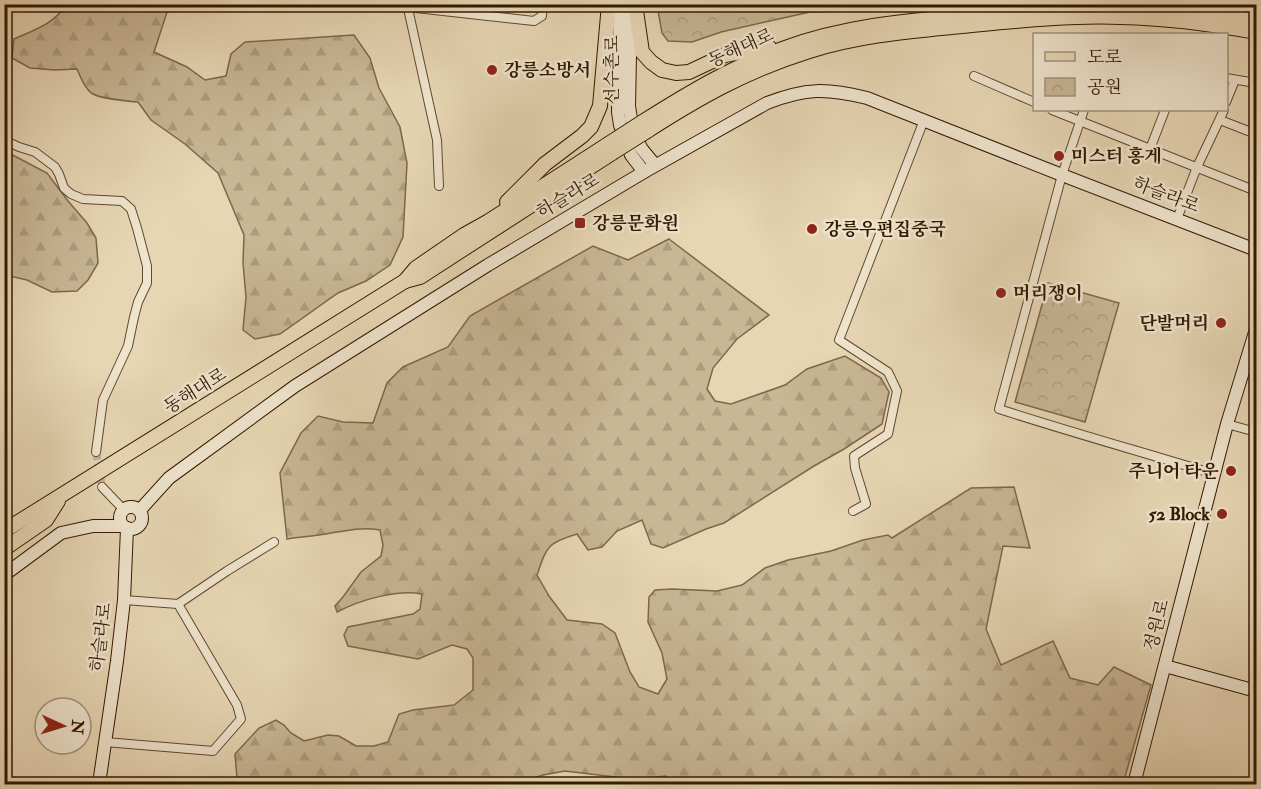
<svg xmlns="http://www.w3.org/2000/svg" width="1261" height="789" font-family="'IM FELL Double Pica','Noto Serif KR',serif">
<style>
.forest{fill:url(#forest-firs);stroke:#7e674a;stroke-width:1.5}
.park{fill:url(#park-crowns);stroke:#7e674a;stroke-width:1.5}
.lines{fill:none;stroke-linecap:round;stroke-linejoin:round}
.street-tunnel{stroke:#c3b090;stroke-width:8;stroke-dasharray:8 4;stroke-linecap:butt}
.street-casing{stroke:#60482d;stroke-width:10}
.secondary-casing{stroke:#331800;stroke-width:14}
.primary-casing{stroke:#331800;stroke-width:16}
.street{stroke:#efe4ce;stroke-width:8}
.secondary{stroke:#efe4ce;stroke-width:12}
.primary{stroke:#e7d6b4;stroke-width:14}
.primary-bridge-casing{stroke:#331800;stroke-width:16;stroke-linecap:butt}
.primary-bridge{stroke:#e7d6b4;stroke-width:14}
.poi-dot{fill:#8f2418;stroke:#efe4ce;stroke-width:2}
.labels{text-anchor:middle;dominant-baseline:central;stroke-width:5;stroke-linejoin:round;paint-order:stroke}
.street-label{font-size:18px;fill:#331800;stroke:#efe4ce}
.poi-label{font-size:18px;font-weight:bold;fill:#331800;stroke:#efe4ce;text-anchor:start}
</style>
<defs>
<pattern id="forest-firs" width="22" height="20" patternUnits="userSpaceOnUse" patternTransform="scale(1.5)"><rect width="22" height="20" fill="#c8b695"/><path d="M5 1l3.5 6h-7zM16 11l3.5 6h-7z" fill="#ac9c7f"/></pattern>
<pattern id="park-crowns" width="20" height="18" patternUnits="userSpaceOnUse" patternTransform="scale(1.5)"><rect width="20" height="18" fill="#c8b695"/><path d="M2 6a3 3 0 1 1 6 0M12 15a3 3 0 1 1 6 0" fill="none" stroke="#ac9c7f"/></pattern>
</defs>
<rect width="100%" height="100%" fill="#e7d6b4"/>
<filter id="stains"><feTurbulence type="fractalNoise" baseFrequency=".00333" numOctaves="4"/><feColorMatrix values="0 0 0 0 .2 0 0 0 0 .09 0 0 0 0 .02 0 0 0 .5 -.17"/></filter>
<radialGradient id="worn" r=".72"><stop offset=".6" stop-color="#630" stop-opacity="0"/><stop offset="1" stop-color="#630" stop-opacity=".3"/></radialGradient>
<g class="forest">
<path d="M66,5H167L168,9L154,52L187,67L205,80L226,76L231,54L245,42L354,35L370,58L379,88L400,127L407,163L403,237L390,265L366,281L338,293L280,334L255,339L243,330L246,297L243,263L244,235L218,173L185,144L151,120L138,102C128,101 101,99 93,94C85,89 81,78 77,69L54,70L30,68L12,58L14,39C34,30 54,24 66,5Z"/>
<polygon points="5,151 47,173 68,201 87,223 96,238 98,263 88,280 77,291 52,292 27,280 5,275"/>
<path d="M669,239L769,315L737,339L713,368L707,389L715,401L731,404L785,385L807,369L845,356L881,378L889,392L882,424L844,449L814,466L724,523L706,529L663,548L651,544L642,520L617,531L602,547L588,550L577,534C547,543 547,546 537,575L549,596L567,620L602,624L615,633L630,672L639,687L658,694L667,679L662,653L648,622L649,597L655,590L672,589L717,591L742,585L765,568L788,560L831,551L863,540L888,535L892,538L971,488L1014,487L1030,548L1003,546L986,629L1001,665L1053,641L1070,678L1098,685L1114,667L1151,685L1123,784H668L666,776L632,779L565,771L543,775L516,784H460L445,779L429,784H242L237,778L235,754L259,728L276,720L284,725L291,733L304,741L328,735L339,736L356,746H374L388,742L399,714L413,710L454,705L473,690V658L467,649L452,645L418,659L348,646L344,635L348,627L413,614L420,609L422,594C397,589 360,600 337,612L335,606L343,597L361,572L381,556L383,545L380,530C363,527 348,530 331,533C316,536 301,537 287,539L280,473L301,433L318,416L343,422L373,423L387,383L403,367L448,347L470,316L593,246L628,260Z"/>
</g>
<g class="park">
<polygon points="657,5 657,4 976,5 937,9 810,12 721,32 692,42 668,41 662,33"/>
<polygon points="1048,283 1119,303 1085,422 1015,402"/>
</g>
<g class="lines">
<polyline class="street-tunnel" points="96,452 102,487"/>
<defs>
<g id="street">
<polyline points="407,4 437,140 439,186"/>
<polyline points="407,7 534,21 542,16 543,4"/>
<polyline points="974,76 1034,102"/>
<polyline points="1226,78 1256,83"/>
<polyline points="1226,102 1235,80"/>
<polyline points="1052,110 1256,191"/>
<path d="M1084,110L1062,175L999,409C1070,432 1142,452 1214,474"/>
<polyline points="1220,120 1256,134"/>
<polyline points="4,140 19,147 35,152 55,167 59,174 64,188 71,194 83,199 122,201 131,209 137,228 147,266 147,283 138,302 134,317 128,346 103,400 96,452"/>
<polyline points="1150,149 1165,110"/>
<polyline points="1177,219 1197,167 1224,110"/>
<polyline points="1227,424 1256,432"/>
<polyline points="102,487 123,509"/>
<polyline points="853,511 866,504 855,468 854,456 888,434 897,391 888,372 839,340 924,120"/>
<polyline points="124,600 178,604 227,571 274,542"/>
<polyline points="105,742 213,751 241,719 237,705 178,604"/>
</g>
<g id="secondary">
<polyline points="620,4 618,112 620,125 631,155 644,172"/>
<polyline points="631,5 629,106 632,125 641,148 655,165"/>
<circle cx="131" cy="518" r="11"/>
<path d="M140,510L169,478L295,386L488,265L644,172L767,103C806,88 826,88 867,98L1062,175L1256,250"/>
<polyline points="4,575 61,533 93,526 123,526"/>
<polyline points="1165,666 1256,691"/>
<polyline points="99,784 117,661 124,600 127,528"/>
<polyline points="1134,784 1227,424 1256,329"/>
</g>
<g id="primary">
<polyline points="635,4 642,52 651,62 662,70 676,73 689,72 725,55 769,47"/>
<path d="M641,123C687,94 733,66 785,48C843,27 903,21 963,16C1004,12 1044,7 1085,7C1142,6 1200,10 1256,21"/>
<path d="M647,131C700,97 748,70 809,51C859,35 911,31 962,26C1015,21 1068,15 1121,17C1167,18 1212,24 1256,32"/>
<polyline points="607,145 489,221 464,235 416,268 405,281 420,277 612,153"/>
<polyline points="507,202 545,164 582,136 591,127 600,106 609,4"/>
<polyline points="4,531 405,281"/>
<polyline points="4,549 46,520 58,501"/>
</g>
</defs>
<use href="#street" class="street-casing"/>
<use href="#secondary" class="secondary-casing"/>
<use href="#primary" class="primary-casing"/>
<use href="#street" class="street"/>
<use href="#secondary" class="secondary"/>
<use href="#primary" class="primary"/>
<defs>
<g id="primary-bridge">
<polyline points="607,145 641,123"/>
<polyline points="612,153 647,131"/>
</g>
</defs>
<use href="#primary-bridge" class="primary-bridge-casing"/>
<use href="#primary-bridge" class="primary-bridge"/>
</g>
<g class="poi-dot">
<circle cx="492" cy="70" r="6"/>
<circle cx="1059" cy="156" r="6"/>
<rect x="574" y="217" width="12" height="12" rx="3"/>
<circle cx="812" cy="229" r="6"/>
<circle cx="1001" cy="293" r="6"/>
<circle cx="1221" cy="323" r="6"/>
<circle cx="1231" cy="471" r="6"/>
<circle cx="1222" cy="514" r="6"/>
</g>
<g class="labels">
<g class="street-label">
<text transform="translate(741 48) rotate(-24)">동해대로</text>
<text transform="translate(612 70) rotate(-90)">선수촌로</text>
<text transform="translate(1166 195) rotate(21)">하슬라로</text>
<text transform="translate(568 196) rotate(-31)">하슬라로</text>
<text transform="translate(195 391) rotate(-32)">동해대로</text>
<text transform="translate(1157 625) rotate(-76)">정원로</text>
<text transform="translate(101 637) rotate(-83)">하슬라로</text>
</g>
<g class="poi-label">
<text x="504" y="70">강릉소방서</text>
<text x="1071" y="156">미스터 홍게</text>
<text x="592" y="223">강릉문화원</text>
<text x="824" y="229">강릉우편집중국</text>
<text x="1013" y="293">머리쟁이</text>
<text x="1209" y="323" text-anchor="end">단발머리</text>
<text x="1219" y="471" text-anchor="end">주니어 타운</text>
<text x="1210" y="514" text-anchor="end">52 Block</text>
</g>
</g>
<rect width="1261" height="789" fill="none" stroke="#e7d6b4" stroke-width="24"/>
<rect x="6" y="6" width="1249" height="777" fill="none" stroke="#331800" stroke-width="3"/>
<rect x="12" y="12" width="1237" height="765" fill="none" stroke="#331800" stroke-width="1.5"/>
<rect x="1033" y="33" width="195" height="78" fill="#efe4ce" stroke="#a4927c" stroke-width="1.5"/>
<rect x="1045" y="52" width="30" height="9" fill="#e7d6b4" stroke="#a4927c" stroke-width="1.5"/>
<text x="1087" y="63" font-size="18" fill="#331800">도로</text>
<rect x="1045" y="78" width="30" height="18" fill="url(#park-crowns)" stroke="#a4927c" stroke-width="1.5"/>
<text x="1087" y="93" font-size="18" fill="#331800">공원</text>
<g transform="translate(63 726) rotate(94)"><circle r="28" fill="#efe4ce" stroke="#a4927c" stroke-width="1.5"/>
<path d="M0-4.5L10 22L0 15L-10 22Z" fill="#8f2418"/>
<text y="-9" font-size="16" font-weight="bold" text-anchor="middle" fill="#331800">N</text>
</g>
<rect width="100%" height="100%" filter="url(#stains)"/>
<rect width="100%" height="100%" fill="url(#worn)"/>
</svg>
